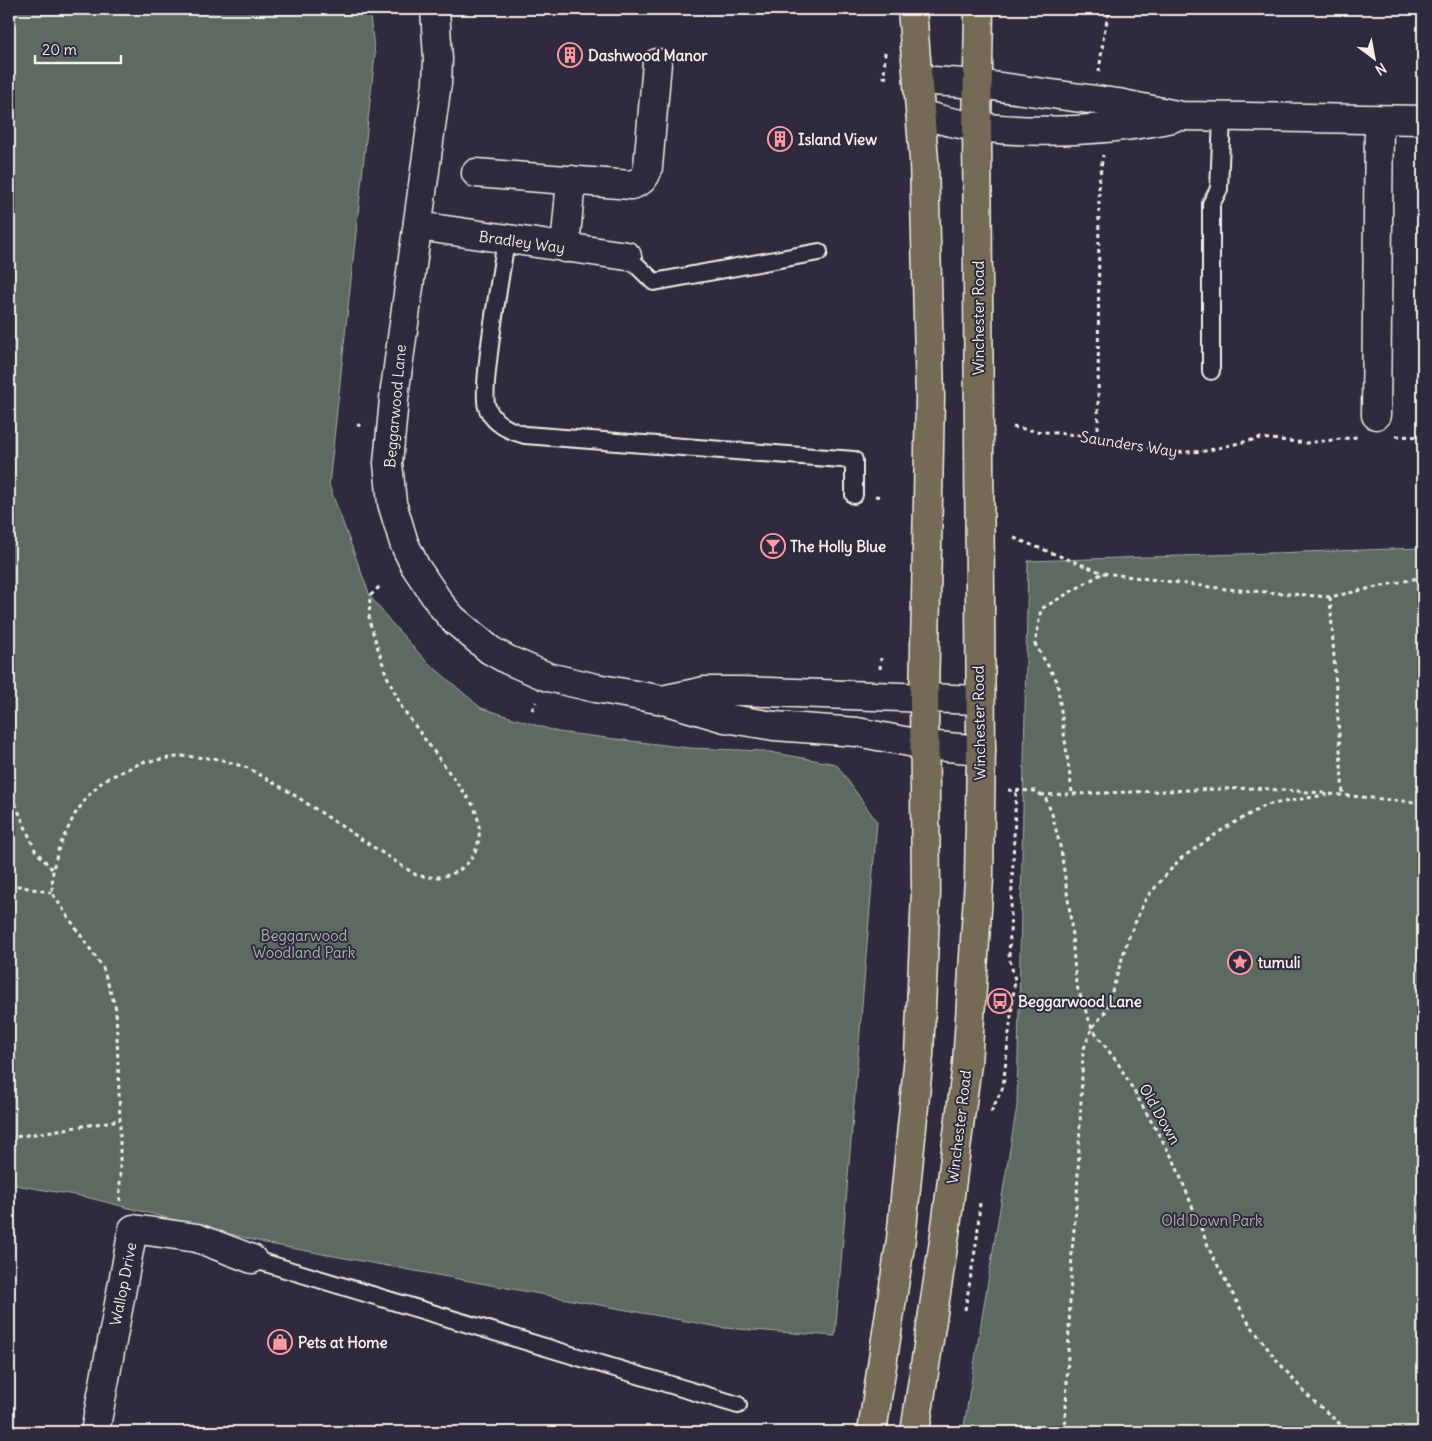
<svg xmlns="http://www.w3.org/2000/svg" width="1432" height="1441" font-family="Delius,sans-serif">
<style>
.green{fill:#5b6b62;stroke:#a8aea5}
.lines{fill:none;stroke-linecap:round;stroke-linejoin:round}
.lane-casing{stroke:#f4f1e8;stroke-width:20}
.street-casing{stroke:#f4f1e8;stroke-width:31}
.secondary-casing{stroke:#f4f1e8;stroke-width:31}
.primary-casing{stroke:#f4f1e8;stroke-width:31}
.path{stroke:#f4f1e8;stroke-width:3;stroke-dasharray:4 4;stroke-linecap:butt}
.lane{stroke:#2f2a3d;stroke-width:16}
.street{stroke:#2f2a3d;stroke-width:28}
.secondary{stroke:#2f2a3d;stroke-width:28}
.primary{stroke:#746b55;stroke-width:28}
.labels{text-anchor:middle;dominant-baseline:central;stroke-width:4;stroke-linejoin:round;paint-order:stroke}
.poi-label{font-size:15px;font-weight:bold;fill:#f4f1e8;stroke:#2f2a3d;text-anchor:start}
.street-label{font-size:15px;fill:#f4f1e8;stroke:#2f2a3d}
.park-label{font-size:15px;fill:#afb5ac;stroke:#2f2a3d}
</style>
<rect width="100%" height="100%" fill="#2f2a3d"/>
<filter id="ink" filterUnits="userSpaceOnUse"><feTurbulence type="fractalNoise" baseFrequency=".02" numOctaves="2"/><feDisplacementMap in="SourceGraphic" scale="10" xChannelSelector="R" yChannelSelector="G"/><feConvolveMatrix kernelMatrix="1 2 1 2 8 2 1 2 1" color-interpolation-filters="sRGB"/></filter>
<g filter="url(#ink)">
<g class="green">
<polygon points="9,9 369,9 375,55 329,485 370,596 389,620 425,660 481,708 558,732 689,748 764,751 836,764 877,822 835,1336 724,1328 269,1244 86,1197 9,1184"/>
<polygon points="1423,548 1423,1432 963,1432 1017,1106 1028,561"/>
</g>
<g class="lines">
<defs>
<g id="lane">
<path d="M506,240C502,268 480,389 487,407C493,424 509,431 525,435L854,460V495"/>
<polyline points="627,256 654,282 819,252"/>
<polyline points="1211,371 1211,204 1219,189 1222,117"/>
<polyline points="252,1259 738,1405"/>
</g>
<g id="street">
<polyline points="918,80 978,84 1118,103 1181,116 1423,120"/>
<path d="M921,115C940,119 959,125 978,127C1038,134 1113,131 1172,118"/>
<path d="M476,173L631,185C641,182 646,178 648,167L657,63"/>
<polyline points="418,226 627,256"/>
<polyline points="565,248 571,180"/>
<polyline points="1376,415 1379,120"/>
<polyline points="95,1432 133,1229 197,1238 252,1259"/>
</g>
<g id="secondary">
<polyline points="435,9 438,59 437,83 395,389 388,463 392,503 404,543 415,566 441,605 453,619 490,650 508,660 548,677 596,688 663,700 725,718 774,726 857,732 925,745 981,750"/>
<polyline points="667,699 705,691 740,691 979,700"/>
</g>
<g id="primary">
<polyline points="872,1432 901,1239 919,1055 926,892 924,698 930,398 924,160 912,9"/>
<polyline points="915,1432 945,1234 967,1064 979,879 981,750 977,127 979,9"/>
</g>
</defs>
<use href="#lane" class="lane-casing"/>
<use href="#street" class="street-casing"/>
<use href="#secondary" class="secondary-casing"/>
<use href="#primary" class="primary-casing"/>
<g class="path">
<polyline points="885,52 884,77 890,78"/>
<polyline points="1099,72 1104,33 1110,9"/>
<polyline points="357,425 364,426"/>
<polyline points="1013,427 1035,431 1098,437 1172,453 1205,451 1261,438 1307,443 1357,437"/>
<polyline points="1396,436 1423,437"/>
<polyline points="1098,437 1099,181 1103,155"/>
<polyline points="875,496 883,497"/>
<polyline points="1014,538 1103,573 1226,589 1330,597 1423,577"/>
<polyline points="1330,597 1343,795"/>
<polyline points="880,669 881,658"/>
<polyline points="532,710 536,702"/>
<polyline points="9,789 35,850 52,869"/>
<polyline points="1008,790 1036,791 1046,799 1052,814 1061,850 1070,913 1076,984 1092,1028 1119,1065 1174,1161 1211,1253 1246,1319 1274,1357 1307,1395 1349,1432"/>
<polyline points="1072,792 1057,681 1035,644 1041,609 1103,573"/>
<polyline points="1330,794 1423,803"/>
<polyline points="1041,795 1253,788 1324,793"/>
<polyline points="9,884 52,893"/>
<polyline points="991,1112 1003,1087 1015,980 1009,957 1016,790"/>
<polyline points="9,1138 120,1120"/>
<path d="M120,1201V1120L116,1009L103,968L52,893L53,869L59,847L75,814L88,796L104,780L143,762L183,756L219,759L248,768L288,791L416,875C463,887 493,848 473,805L402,708L386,674L369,620L370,596L382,584"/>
<polyline points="965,1310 977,1239 980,1202"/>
<polyline points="1065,1432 1072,1251 1077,1197 1083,1051 1092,1028 1106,1011 1128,939 1146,898 1180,859 1225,828 1266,805 1331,794"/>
</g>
<use href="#lane" class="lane"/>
<use href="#street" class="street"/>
<use href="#secondary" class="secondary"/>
<use href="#primary" class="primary"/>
</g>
</g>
<defs>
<symbol id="building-ring" viewBox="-11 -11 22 22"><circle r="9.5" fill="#2f2a3d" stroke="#ff9aa2" stroke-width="1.5"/><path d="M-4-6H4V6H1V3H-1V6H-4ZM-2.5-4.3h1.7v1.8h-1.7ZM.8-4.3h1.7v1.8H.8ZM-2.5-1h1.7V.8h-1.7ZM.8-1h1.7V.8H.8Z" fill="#ff9aa2"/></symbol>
<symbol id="bar-ring" viewBox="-11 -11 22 22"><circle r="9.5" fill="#2f2a3d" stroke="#ff9aa2" stroke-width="1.5"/><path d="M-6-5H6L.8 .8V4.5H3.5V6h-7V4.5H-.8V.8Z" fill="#ff9aa2"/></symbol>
<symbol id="sight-ring" viewBox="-11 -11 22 22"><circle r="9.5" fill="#2f2a3d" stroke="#ff9aa2" stroke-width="1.5"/><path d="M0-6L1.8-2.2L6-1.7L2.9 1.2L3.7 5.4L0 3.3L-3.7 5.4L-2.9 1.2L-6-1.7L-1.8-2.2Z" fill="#ff9aa2"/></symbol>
<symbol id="bus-ring" viewBox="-11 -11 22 22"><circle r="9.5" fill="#2f2a3d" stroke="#ff9aa2" stroke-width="1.5"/><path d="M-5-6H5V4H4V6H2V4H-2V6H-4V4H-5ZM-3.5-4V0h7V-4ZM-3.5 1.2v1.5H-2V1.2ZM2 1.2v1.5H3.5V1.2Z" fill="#ff9aa2"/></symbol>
<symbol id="shop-ring" viewBox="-11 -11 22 22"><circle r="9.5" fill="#2f2a3d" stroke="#ff9aa2" stroke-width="1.5"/><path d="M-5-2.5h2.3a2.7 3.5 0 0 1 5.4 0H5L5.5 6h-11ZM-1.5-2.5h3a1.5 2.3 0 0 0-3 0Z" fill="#ff9aa2"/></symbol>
</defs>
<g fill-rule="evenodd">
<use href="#building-ring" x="556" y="41" width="28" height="28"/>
<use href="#building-ring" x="766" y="125" width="28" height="28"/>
<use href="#bar-ring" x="759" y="532" width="28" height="28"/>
<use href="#sight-ring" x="1226" y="948" width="28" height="28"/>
<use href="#bus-ring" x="986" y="987" width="28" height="28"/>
<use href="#shop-ring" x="266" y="1328" width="28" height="28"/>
</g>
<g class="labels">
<g class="poi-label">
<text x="588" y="55">Dashwood Manor</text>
<text x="798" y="139">Island View</text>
<text x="790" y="546">The Holly Blue</text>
<text x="1258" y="962">tumuli</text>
<text x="1018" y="1001">Beggarwood Lane</text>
<text x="298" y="1342">Pets at Home</text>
</g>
<g class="street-label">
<text transform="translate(522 242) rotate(8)">Bradley Way</text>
<text transform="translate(978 318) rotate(-90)">Winchester Road</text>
<text transform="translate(395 406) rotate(-85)">Beggarwood Lane</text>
<text transform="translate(1129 444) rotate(9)">Saunders Way</text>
<text transform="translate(979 723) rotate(-91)">Winchester Road</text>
<text transform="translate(1160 1114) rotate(60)">Old Down</text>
<text transform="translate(959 1127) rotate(-83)">Winchester Road</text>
<text transform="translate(123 1284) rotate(-79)">Wallop Drive</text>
</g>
<g class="park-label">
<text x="304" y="935">Beggarwood<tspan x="304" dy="17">Woodland Park</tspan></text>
<text x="1212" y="1220">Old Down Park</text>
</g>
</g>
<rect width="1432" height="1441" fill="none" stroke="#2f2a3d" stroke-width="30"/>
<rect x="15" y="15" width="1402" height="1411" fill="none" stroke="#f4f1e8" stroke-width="2" filter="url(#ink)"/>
<g transform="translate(1374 58) rotate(148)" stroke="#2f2a3d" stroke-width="4" paint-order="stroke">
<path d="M0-4L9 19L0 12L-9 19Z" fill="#f4f1e8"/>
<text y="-8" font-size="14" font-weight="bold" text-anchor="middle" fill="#f4f1e8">N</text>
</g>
<path d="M35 55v8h86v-8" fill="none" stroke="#f4f1e8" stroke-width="2.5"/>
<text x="42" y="55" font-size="15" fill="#f4f1e8" stroke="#2f2a3d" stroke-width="4" paint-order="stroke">20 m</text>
</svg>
